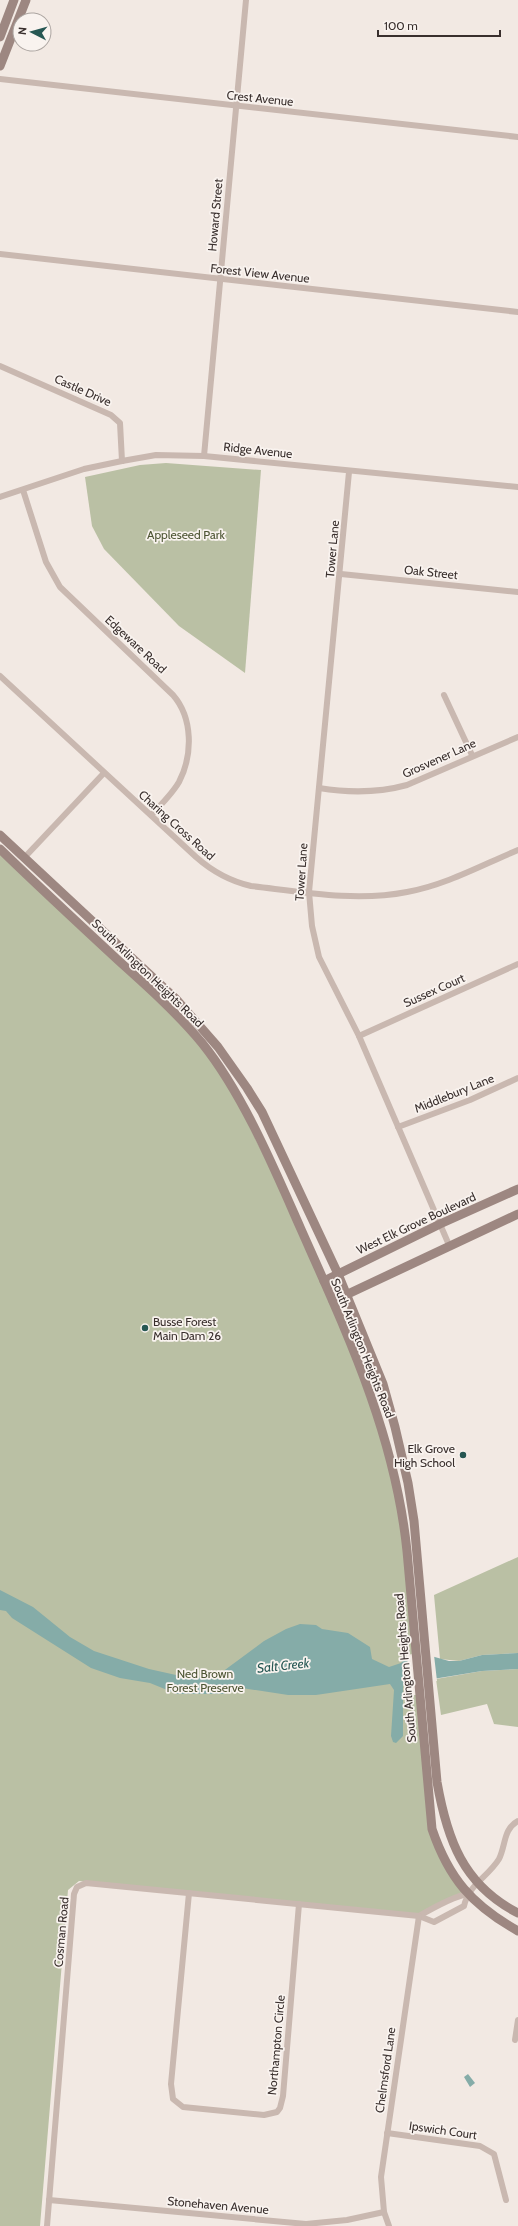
<svg xmlns="http://www.w3.org/2000/svg" width="518" height="2226" font-family="Cabin,sans-serif">
<style>
.green{fill:#bac0a4}
.water{fill:#85aca8}
.pier{fill:#f2e9e3}
.lines{fill:none;stroke-linecap:round;stroke-linejoin:round}
.street{stroke:#c9b8b0;stroke-width:6}
.secondary{stroke:#9d8781;stroke-width:9}
.poi-dot{fill:#265753;stroke:#f9f3ef;stroke-width:1.5}
.labels{text-anchor:middle;dominant-baseline:central;stroke-width:3.5;stroke-linejoin:round;paint-order:stroke}
.street-label{font-size:12px;fill:#392f2d;stroke:#f9f3ef}
.park-label{font-size:12px;fill:#4d5533;stroke:#f9f3ef}
.poi-label{font-size:12px;fill:#392f2d;stroke:#f9f3ef;text-anchor:start}
.water-label{font-size:13px;font-style:italic;fill:#265753;stroke:#f9f3ef}
</style>
<rect width="100%" height="100%" fill="#f2e9e3"/>
<g class="green">
<polygon points="166,463 261,470 245,673 179,626 104,549 92,526 85,477 140,465"/>
<polygon points="0,849 187,1025 229,1084 330,1293 396,1479 432,1829 467,1894 419,1916 79,1881 68,1890 40,2226 0,2226"/>
<polygon points="518,1557 518,1653 482,1655 459,1661 440,1659 434,1595"/>
<polygon points="518,1669 518,1727 494,1724 487,1704 441,1715 436,1679 482,1671"/>
</g>
<g class="water">
<polygon points="0,1590 33,1607 70,1637 94,1651 149,1669 185,1677 214,1678 264,1641 286,1629 300,1624 316,1625 322,1629 348,1633 370,1647 372,1659 389,1667 401,1663 407,1657 412,1655 424,1654 449,1661 459,1661 482,1655 518,1653 518,1669 482,1671 427,1680 414,1694 409,1693 406,1686 403,1685 403,1736 396,1743 393,1742 391,1736 394,1690 390,1684 316,1695 288,1695 242,1688 223,1694 177,1694 150,1683 120,1678 91,1668 12,1618 6,1611 0,1610"/>
<polygon points="468,2074 475,2083 470,2087 464,2077"/>
</g>
<polygon class="pier" points="424,1652 434,1655 437,1681 427,1682 422,1685 416,1695 410,1695 407,1655"/>
<g class="lines">
<g class="street">
<polyline points="0,79 518,137"/>
<polyline points="0,254 518,312"/>
<polyline points="0,366 111,415 120,423 122,461"/>
<polyline points="204,456 246,0"/>
<polyline points="349,472 309,892 312,926 319,957 359,1036 449,1245"/>
<path d="M23,490L46,562L60,587L173,695C193,718 193,755 179,782C172,794 161,805 151,815"/>
<polyline points="0,497 84,469 122,461 156,455 204,456 518,487"/>
<polyline points="341,574 518,592"/>
<path d="M0,676L196,857C213,872 229,881 251,886C302,892 356,902 407,892C446,885 482,865 518,850"/>
<polyline points="444,695 472,755"/>
<path d="M319,788C349,793 378,793 407,785L518,737"/>
<polyline points="24,858 103,774"/>
<polyline points="359,1036 518,964"/>
<polyline points="398,1127 470,1100 518,1078"/>
<polyline points="189,1893 171,2084 173,2099 183,2107 264,2115 277,2112 280,2108 283,2096 299,1904"/>
<path d="M419,1916C433,1908 452,1897 467,1894"/>
<polyline points="515,2040 518,2020"/>
<polyline points="387,2133 480,2146 494,2154 506,2200"/>
<polyline points="49,2200 306,2224 347,2220 384,2212"/>
<path d="M47,2226L74,1894L77,1887L86,1883L419,1916L434,1922L464,1906C469,1884 488,1877 499,1859C506,1845 503,1829 518,1821"/>
<polyline points="389,2226 384,2212 381,2177 419,1916"/>
</g>
<g class="secondary">
<polyline points="0,37 14,0"/>
<polyline points="0,66 26,0"/>
<path d="M0,835L176,999L218,1047L247,1088L262,1112L338,1274L383,1384L395,1427L408,1483L414,1521L437,1782C447,1839 463,1885 518,1913"/>
<path d="M0,849C39,887 79,924 119,961C148,987 177,1013 202,1043C243,1094 274,1168 300,1227C347,1333 395,1434 407,1551L432,1829C449,1879 472,1905 518,1931"/>
<polyline points="324,1281 440,1224 518,1189"/>
<polyline points="333,1301 518,1214"/>
</g>
</g>
<g class="poi-dot">
<circle cx="145" cy="1328" r="4"/>
<circle cx="463" cy="1455" r="4"/>
</g>
<g class="labels">
<g class="street-label">
<text transform="translate(260 98) rotate(6)">Crest Avenue</text>
<text transform="translate(215 215) rotate(-85)">Howard Street</text>
<text transform="translate(260 273) rotate(6)">Forest View Avenue</text>
<text transform="translate(83 390) rotate(24)">Castle Drive</text>
<text transform="translate(258 450) rotate(6)">Ridge Avenue</text>
<text transform="translate(332 549) rotate(-85)">Tower Lane</text>
<text transform="translate(431 572) rotate(6)">Oak Street</text>
<text transform="translate(136 644) rotate(43)">Edgeware Road</text>
<text transform="translate(439 758) rotate(-24)">Grosvener Lane</text>
<text transform="translate(177 825) rotate(42)">Charing Cross Road</text>
<text transform="translate(301 872) rotate(-86)">Tower Lane</text>
<text transform="translate(148 973) rotate(44)">South Arlington Heights Road</text>
<text transform="translate(434 990) rotate(-24)">Sussex Court</text>
<text transform="translate(454 1093) rotate(-22)">Middlebury Lane</text>
<text transform="translate(416 1223) rotate(-25)">West Elk Grove Boulevard</text>
<text transform="translate(363 1348) rotate(68)">South Arlington Heights Road</text>
<text transform="translate(405 1668) rotate(-95)">South Arlington Heights Road</text>
<text transform="translate(61 1932) rotate(-85)">Cosman Road</text>
<text transform="translate(276 2045) rotate(-85)">Northampton Circle</text>
<text transform="translate(385 2070) rotate(-82)">Chelmsford Lane</text>
<text transform="translate(443 2130) rotate(8)">Ipswich Court</text>
<text transform="translate(218 2205) rotate(5)">Stonehaven Avenue</text>
</g>
<g class="park-label">
<text x="186" y="534">Appleseed Park</text>
<text x="205" y="1673">Ned Brown<tspan x="205" dy="14">Forest Preserve</tspan></text>
</g>
<g class="poi-label">
<text x="153" y="1321">Busse Forest<tspan x="153" dy="14">Main Dam 26</tspan></text>
<text x="455" y="1448" text-anchor="end">Elk Grove<tspan x="455" dy="14">High School</tspan></text>
</g>
<g class="water-label">
<text transform="translate(283 1665) rotate(-6)">Salt Creek</text>
</g>
</g>
<g transform="translate(32 32) rotate(276)"><circle r="19" fill="#f9f3ef" stroke="#aca5a1"/>
<path d="M0-3L7 15L0 10L-7 15Z" fill="#265753"/>
<text y="-6" font-size="11" font-weight="bold" text-anchor="middle" fill="#392f2d">N</text>
</g>
<path d="M378 30v6h122v-6" fill="none" stroke="#392f2d" stroke-width="2"/>
<text x="384" y="30" font-size="12" fill="#392f2d" stroke="#f9f3ef" stroke-width="3" paint-order="stroke">100 m</text>
</svg>
